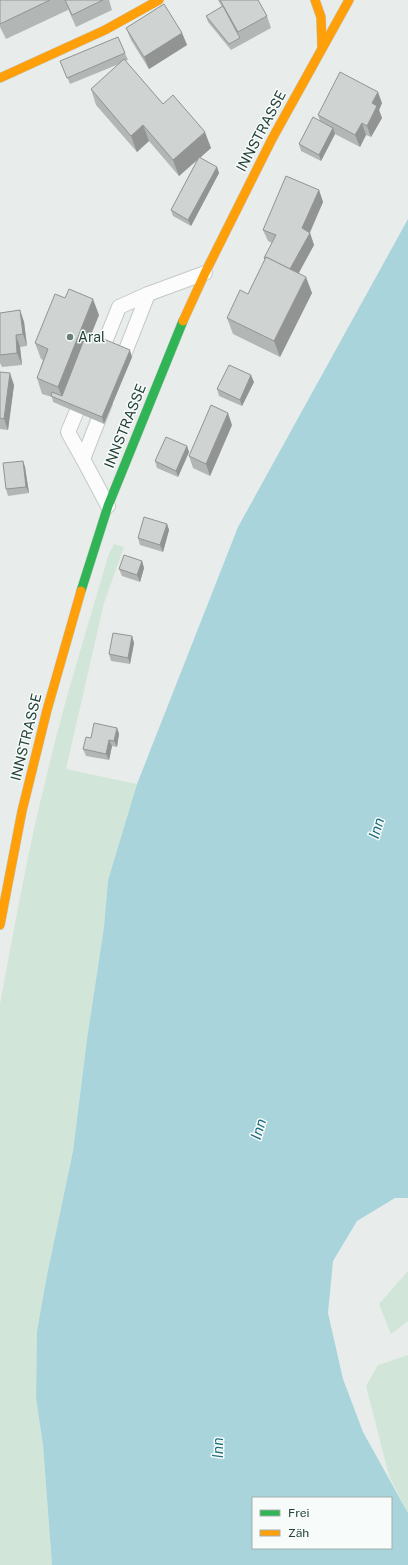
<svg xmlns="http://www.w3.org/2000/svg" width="408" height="1565" font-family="'Public Sans',sans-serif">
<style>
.green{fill:#d1e6d8}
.water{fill:#a9d4db;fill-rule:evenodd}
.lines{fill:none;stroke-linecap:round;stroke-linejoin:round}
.lane-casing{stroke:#c5cac8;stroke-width:16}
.fast-casing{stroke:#c3cbc8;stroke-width:10}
.slow-casing{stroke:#c3cbc8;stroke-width:10}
.lane{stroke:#fcfcfc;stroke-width:14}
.fast{stroke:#30b455;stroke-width:9}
.slow{stroke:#ff9f0a;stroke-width:9}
.wall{fill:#b2b6b5}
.shaded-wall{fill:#919493}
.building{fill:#cfd4d2;stroke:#919493}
.poi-dot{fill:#697e78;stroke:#f7fbf9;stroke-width:1.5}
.labels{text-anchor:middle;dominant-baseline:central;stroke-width:3;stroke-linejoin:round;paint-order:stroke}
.street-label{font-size:14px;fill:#24423a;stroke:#f7fbf9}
.poi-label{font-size:14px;fill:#24423a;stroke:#f7fbf9;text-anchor:start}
.water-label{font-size:15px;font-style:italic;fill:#1c6f80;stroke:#f7fbf9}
</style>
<rect width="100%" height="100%" fill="#e8edeb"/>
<g class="green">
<path d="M114,544L124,547L104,603L66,769L137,784L108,880L104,927L87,1039L73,1151L47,1275L37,1331L36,1398L43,1445L52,1565H0V1004C15,924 29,844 49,766C66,695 88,626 108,556Z"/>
<polygon points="408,1271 408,1321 391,1334 379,1304"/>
<polygon points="408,1355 408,1513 389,1476 366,1386 378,1365"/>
</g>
<path class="water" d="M408,219V1198H395L357,1221L333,1261L328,1313L343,1379L363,1432L408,1513V1565H52L43,1445L36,1398L37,1331L47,1275L73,1151L87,1039L104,927L108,880L137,784L238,527ZM253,1498H391V1548H253Z"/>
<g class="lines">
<defs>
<g id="lane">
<polyline points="99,357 119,307 148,294"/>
<polyline points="120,365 148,294 205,273"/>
<polyline points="105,403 83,459 108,506"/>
<polyline points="83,459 68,432 84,394"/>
</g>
<polyline id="fast" points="81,591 108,506 183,321"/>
<g id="slow">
<polyline points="315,0 321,17 322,47"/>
<polyline points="0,78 105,30 159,0"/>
<polyline points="183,321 205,273 272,139 349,0"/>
<polyline points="0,925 22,811 47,710 81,591"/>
</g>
</defs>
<use href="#lane" class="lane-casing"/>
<use href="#fast" class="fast-casing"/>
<use href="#slow" class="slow-casing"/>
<use href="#lane" class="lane"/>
<use href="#fast" class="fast"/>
<use href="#slow" class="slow"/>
</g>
<g class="wall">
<polygon points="0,0 109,0 112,10 76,27 68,9 68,10 6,39 0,27"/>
<polygon points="218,0 258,0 267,16 271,28 231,50 208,22 206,16 222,7"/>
<polygon points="126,28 182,33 187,45 149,69 131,40"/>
<polygon points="125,53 128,60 125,61 163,104 211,148 200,158 217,167 219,173 191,226 173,216 171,210 198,159 179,176 149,141 137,152 96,105 91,89 119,64 70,84 60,61"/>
<polygon points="382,103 379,110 382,118 371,137 366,135 360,147 335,134 321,161 301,151 299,144 320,121 318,115"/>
<polygon points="319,190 323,202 310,233 314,245 299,273 312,293 280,357 233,334 227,318 248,294 265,261 264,258 272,243 268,241 263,230"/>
<polygon points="20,310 24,322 27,346 20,347 22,365 2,367 0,363 0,313"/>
<polygon points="99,315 91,334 132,357 104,424 53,402 52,397 42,394 37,378 43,360 41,359 35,343"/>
<polygon points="0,372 14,385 8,430 0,429"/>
<polygon points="254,382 242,406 219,396 217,389"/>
<polygon points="232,425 210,476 193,468 189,456"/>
<polygon points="187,446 189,452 178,477 157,468 155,461"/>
<polygon points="23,461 25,467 29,493 8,496 6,489"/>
<polygon points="167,524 169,530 163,552 140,545 138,538"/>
<polygon points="142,561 144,568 140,582 122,576 119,569"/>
<polygon points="132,636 134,643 130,664 111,661 109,654"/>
<polygon points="117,728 119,734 117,747 112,746 109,760 86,756 83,749 91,738"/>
</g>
<g class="shaded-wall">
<polygon points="182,33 187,45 149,69 144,57"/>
<polygon points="378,92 382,103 379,110 382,118 371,137 367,126 372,103"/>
<polygon points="362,123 366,135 360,147 355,135"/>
<polygon points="143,125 149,141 137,152 131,136"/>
<polygon points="333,128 335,134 321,161 319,155"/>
<polygon points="205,132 211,148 179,176 173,160"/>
<polygon points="217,167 219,173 191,226 188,220"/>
<polygon points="319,190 323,202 308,236 310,233 314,245 293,283 288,271 302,228"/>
<polygon points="306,277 312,293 280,357 274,341"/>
<polygon points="93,299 99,315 64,402 64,401 58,387"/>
<polygon points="20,310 24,322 27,346 23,334"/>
<polygon points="16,335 20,347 22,365 17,353"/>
<polygon points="130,350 132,357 104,424 102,417"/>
<polygon points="10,373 14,385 8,430 4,419"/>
<polygon points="251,375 254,382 242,406 240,400"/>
<polygon points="228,413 232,425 210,476 206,464"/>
<polygon points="187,446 189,452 178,477 176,471"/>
<polygon points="23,461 25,467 29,493 26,487"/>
<polygon points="167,524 169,530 163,552 160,545"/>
<polygon points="142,561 144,568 140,582 137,575"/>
<polygon points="132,636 134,643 130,664 128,658"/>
<polygon points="117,728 119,734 117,747 114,741"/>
<polygon points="109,740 112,746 109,760 106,754"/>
</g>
<g class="building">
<polygon points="0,0 50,0 0,24"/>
<polygon points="65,0 103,0 72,15"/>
<polygon points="220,0 258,0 267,16 238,32"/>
<polygon points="164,4 182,33 144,57 126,28"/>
<polygon points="223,6 240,38 229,44 206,16"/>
<polygon points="118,37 125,53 67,78 60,61"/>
<polygon points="124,59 163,104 173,95 205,132 173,160 143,125 131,136 91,89"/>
<polygon points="340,72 378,92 372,103 377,106 367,126 362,123 355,135 318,115"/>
<polygon points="313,117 333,128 319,155 299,144"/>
<polygon points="199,157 217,167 188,220 171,210"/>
<polygon points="286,176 319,190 302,228 310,233 290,269 266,257 266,259 264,258 276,235 263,230"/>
<polygon points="266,257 306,277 274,341 227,318 240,290 248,294"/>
<polygon points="69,289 93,299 58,387 37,378 48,349 35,343 55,294 65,298"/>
<polygon points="20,310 23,334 16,335 17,353 0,355 0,313"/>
<polygon points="87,332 130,350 102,417 51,396 52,392 62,396"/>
<polygon points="229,365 251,375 240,400 217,389"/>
<polygon points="0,372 10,373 4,419 0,418"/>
<polygon points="211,405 228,413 206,464 189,456"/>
<polygon points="166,437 187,446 176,471 155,461"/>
<polygon points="23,461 26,487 6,489 3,463"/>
<polygon points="144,517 167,524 160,545 138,538"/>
<polygon points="124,555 142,561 137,575 119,569"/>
<polygon points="113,633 132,636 128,658 109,654"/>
<polygon points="94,723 117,728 114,741 109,740 106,754 83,749 86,737 91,738"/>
</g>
<circle class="poi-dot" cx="70" cy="337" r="4"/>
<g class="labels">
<g class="street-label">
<text transform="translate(261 131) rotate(-62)">INNSTRASSE</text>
<text transform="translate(125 426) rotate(-68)">INNSTRASSE</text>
<text transform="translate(26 737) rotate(-76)">INNSTRASSE</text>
</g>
<g class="poi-label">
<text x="78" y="337">Aral</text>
</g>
<g class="water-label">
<text transform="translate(376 828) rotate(-73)">Inn</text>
<text transform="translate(258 1129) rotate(-73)">Inn</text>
<text transform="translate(217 1448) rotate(-90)">Inn</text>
</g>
</g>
<rect x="252" y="1497" width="140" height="52" fill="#f7fbf9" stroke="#a3b1ad"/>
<rect x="260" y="1510" width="20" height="6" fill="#30b455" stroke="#a3b1ad"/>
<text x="288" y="1517" font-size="12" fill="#24423a">Frei</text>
<rect x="260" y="1530" width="20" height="6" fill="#ff9f0a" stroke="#a3b1ad"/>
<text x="288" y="1537" font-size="12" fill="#24423a">Zäh</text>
</svg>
